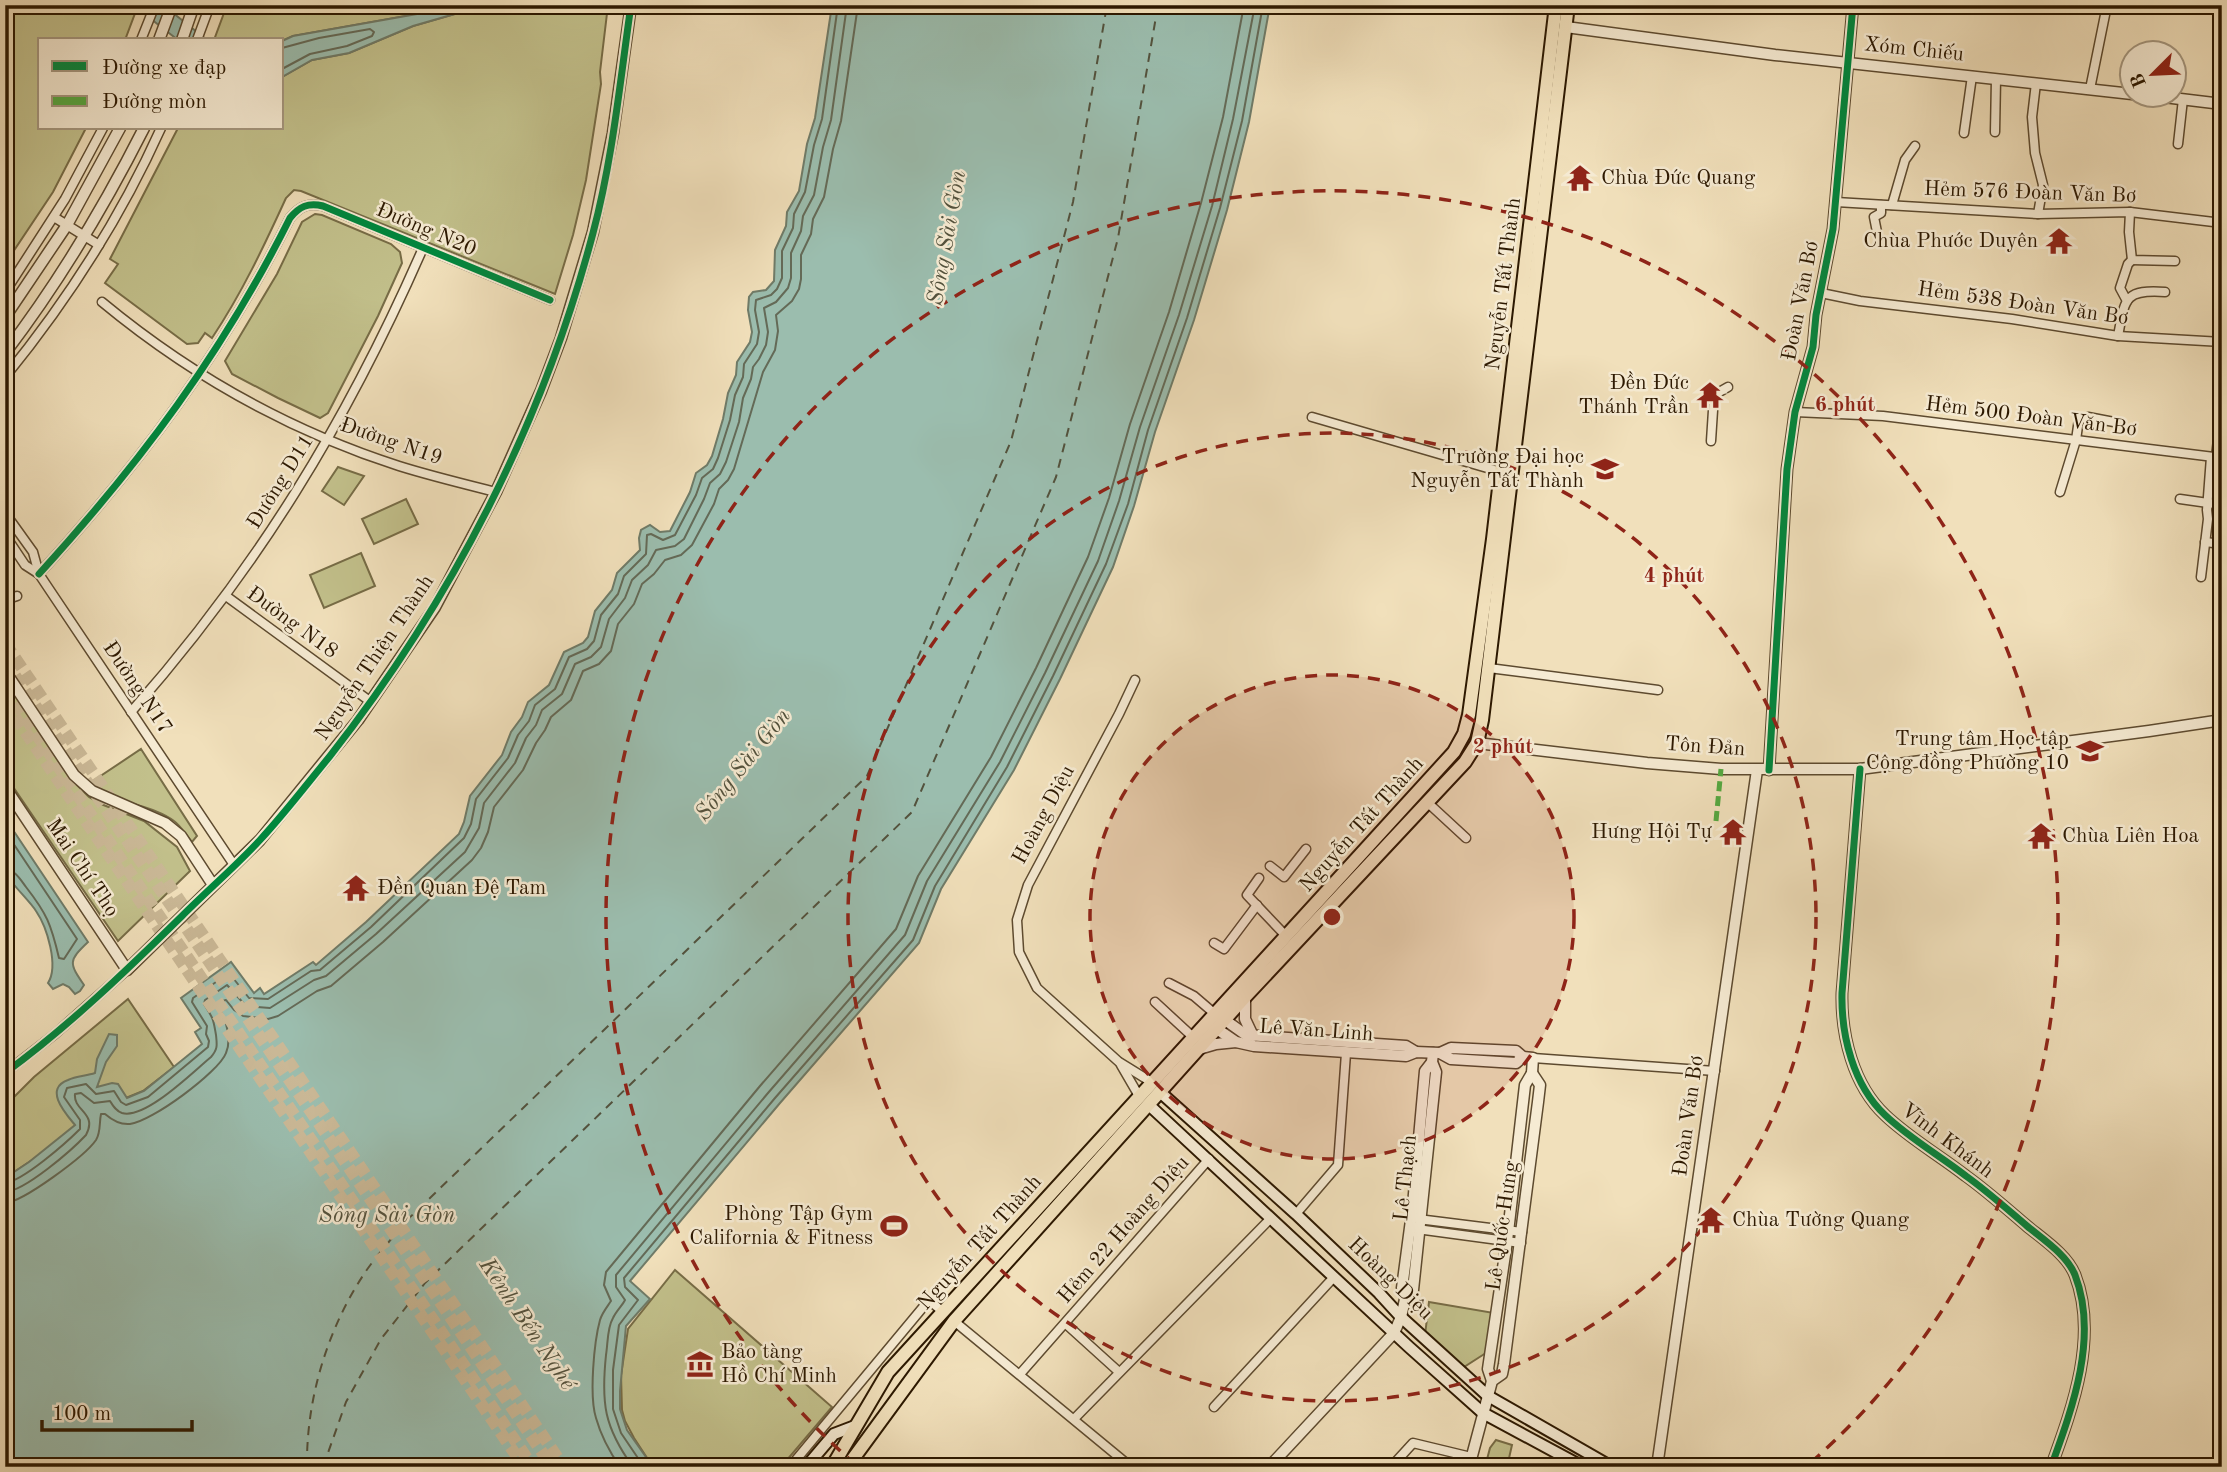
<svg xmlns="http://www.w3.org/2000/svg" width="2227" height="1472" font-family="'Old Standard TT',serif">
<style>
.green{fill:#c2c08b;stroke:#776c46;stroke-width:2}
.water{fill:#9bbdae;stroke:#6f7b68;stroke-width:2}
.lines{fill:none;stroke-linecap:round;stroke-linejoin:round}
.shore{stroke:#646a57;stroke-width:2}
.ferry{stroke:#53523d;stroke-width:2;stroke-dasharray:9 7;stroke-linecap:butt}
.primary-tunnel{stroke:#cab896;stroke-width:12;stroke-dasharray:12 6;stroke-linecap:butt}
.trunk-tunnel{stroke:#cab896;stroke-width:12;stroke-dasharray:12 6;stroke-linecap:butt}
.minor-casing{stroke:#5d4a2f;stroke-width:11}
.tertiary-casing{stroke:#5d4a2f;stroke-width:13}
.secondary-casing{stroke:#2c1800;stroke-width:14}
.primary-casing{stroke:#2c1800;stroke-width:16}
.minor{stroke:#f6ebd3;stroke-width:8}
.tertiary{stroke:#f6ebd3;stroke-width:10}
.secondary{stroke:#f6ebd3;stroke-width:10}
.primary{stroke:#f1e0bb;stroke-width:12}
.quiet{stroke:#54a940;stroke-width:5;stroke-dasharray:10 5;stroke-linecap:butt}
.cycleway-casing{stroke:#f6ebd3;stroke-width:11}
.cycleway{stroke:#00873e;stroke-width:7}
.ring{fill:none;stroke:#8f2418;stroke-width:3.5;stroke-dasharray:12 9}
.labels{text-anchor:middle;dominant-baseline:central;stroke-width:5;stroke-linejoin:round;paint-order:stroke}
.street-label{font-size:21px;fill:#2c1800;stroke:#f6ebd3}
.poi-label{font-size:21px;fill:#2c1800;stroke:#f6ebd3;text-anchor:end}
.water-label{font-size:23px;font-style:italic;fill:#53523d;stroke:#f6ebd3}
.centre{fill:#8f2418;stroke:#f6ebd3;stroke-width:3.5}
.ring-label{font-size:21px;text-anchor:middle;font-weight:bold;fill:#8f2418;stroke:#f6ebd3;stroke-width:5;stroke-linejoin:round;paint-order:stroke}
</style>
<rect width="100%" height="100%" fill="#f1e0bb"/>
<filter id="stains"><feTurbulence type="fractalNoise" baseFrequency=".00286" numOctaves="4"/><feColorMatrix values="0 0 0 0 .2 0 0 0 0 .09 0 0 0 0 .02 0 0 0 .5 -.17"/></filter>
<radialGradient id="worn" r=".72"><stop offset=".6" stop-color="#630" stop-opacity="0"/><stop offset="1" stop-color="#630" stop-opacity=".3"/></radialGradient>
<g class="green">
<polygon points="5,5 133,5 137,8 125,40 40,40 40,128 86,128 53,192 7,261 5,260"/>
<polygon points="227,5 451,5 417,14 293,36 282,41 214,40"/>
<path d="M486,5H608L600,72L601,84L586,180L573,235L555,294L301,191L294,190L286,198C264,246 242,293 212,338L205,333L198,343L187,344L105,283L118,264L110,259L178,128H282V77L312,60L349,53L413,26Z"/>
<polygon points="315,214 322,215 391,244 400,252 402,263 378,316 328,413 320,418 278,398 232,374 225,361 277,274 302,222"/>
<polygon points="338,467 364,476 344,505 322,491"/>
<polygon points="406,499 418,524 374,544 362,519"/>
<polygon points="361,553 375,586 324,608 310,575"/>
<polygon points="5,679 76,784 89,797 101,804 144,821 177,847 190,871 118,941 5,775"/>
<path d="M141,749L197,836L192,842C186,835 181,826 174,821C149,802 112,806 93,781Z"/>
<polygon points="128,999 174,1067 143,1091 126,1098 5,1178 5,1106 34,1077"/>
<polygon points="675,1270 832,1407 781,1467 653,1467 634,1438 625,1421 622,1410 621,1375 628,1329"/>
<polygon points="1429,1302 1494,1313 1489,1351 1464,1367 1425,1335"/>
<polygon points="1496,1440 1512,1445 1507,1467 1485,1467 1490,1448"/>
</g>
<g class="water">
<polygon points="133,5 163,5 207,40 178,40"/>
<polygon points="451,5 486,5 413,26 349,53 312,60 282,77 282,41 293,36 417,14"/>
<path d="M832,5H1270L1249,122L1227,210L1194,320L1155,432L1134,506L1113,567L1060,679L1014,770L941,889L919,943L780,1103L630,1281L650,1299L626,1326L620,1391V1409L627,1430L653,1467H5V1178L29,1162L75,1125C66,1114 43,1089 68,1080C76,1076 86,1076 95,1073L97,1059L109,1034L117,1035V1046L106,1062L97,1087L112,1083L118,1084L127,1098L144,1091L202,1044L195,1032L201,1028L181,998L231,962L254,993L260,988L264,994L313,962L316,965L366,922L459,834L464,822L470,796L502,755L511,732L522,717L528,702L549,685L564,652L583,643L588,637L595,611L612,590L617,573L640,550L639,538L641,530L650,525L660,532L670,531L690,492L696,473L707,465L712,456L723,419L728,393L736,375L737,362L750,342L752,332L748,310L749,297L753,292L766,290L774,281L775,250L786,226L787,212L799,191L807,144L815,118Z"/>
<path d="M5,818L88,942C68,961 69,963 84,985L80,991L75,994L69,987L63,984L53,989L48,983C59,966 47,927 36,911C29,900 10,883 6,873C2,864 5,829 5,818Z"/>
</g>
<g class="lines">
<g class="shore">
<polyline points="282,48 319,38 370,29 374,32 372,36 347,46 310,54 282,69"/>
<path d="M5,831L77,939L64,959L59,958C51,924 47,914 26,887C20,879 15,870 5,869"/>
<path d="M5,1183C23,1181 66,1143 80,1129V1120L64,1097L67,1088L86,1084L96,1094L114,1091L121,1102L126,1105L148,1097L208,1047L209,1041L206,1034L207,1026L192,1002L193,998L229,973L249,998L268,999L311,971L320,970L371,927L464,838L471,824L476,799L508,758L518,735L529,721L535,705L555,689L569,657L587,649L594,641L601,615L618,594L624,576L646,554L647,535L651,534L663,540L675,535L696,495L702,478L713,469L718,458L730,420L735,395L743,377L744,364L757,344L759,332L755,310L756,300L771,295L777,289L782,278V251L793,228L794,214L805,192L814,145L822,119L838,5"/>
<path d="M5,1192C25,1191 72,1150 86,1135C98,1113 73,1111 75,1094L81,1093L94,1103L110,1101C113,1106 116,1111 122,1113C145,1120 194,1071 211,1057C218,1049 217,1045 216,1035C213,1018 214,1020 204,1004L205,1000L227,985L246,1006L270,1008L314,980L326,976L376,934L465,852L479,828L484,803L515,763L526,738L536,725L542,710L562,694L575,664L591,657L601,647L609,619L625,598L632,580L648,565L656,550L675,546L684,539L704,499L710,483L720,474L726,462L739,422L743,398L751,379L753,367L759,359L766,345L768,332L764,308L776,302L788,288L791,278V253L801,231L803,216L814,195L823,147L831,120L847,5"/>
<path d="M5,1203C23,1202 85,1156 96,1140C101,1132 99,1123 101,1114H105C112,1120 120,1125 130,1124C151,1122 219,1072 226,1053C232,1039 226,1019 218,1006L219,1002L226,1000L234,1010L243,1016L268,1019L278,1016L317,991L331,986L383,942L472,860L481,848L488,832L494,807L523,770L536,743L545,730L551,717L571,700L583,671L599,664L611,651L618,624L634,604L642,584L654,574L665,560L681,555L692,545L714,504L719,489L728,480L734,469L763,372L775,350L778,331L776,315L792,301L799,289L801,279V255L811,234L813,219L824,197L833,149L841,121L858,5"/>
<path d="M620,1467C609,1451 601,1436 596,1418C589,1396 594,1342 600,1320C602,1313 607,1307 611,1301L604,1285L606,1272L760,1086L896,929L918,876L991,757L1036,668L1088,557L1109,498L1130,424L1169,312L1201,203L1223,117L1244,5"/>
<path d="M633,1467C604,1427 601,1403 606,1355C608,1343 607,1328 613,1318C616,1311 622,1306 625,1300L616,1287V1275L768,1093L905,935L927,881L1000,762L1045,673L1098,561L1119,501L1140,427L1179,315L1212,206L1233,119L1255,5"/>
<polyline points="644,1467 621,1433 613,1409 613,1370 619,1325 638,1300 625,1287 624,1278 775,1098 913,940 935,886 1007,767 1053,676 1106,564 1128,504 1148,430 1187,318 1220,208 1242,121 1263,5"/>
</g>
<g class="ferry">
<path d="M307,1467C306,1400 327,1330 364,1274C376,1256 391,1240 404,1223L867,776L1011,441L1073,202L1107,5"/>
<polyline points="323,1467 346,1402 381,1339 425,1283 912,812 1056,477 1118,238 1158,5"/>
</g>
<g class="primary-tunnel">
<polyline points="5,643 564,1467"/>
<polyline points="5,702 524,1467"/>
</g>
<g class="trunk-tunnel">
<polyline points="5,661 552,1467"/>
<polyline points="5,688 533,1467"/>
</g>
<defs>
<g id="minor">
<polyline points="141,40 155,5"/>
<polyline points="197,40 210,5"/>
<polyline points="2036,83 2032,117 2035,153 2043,185 2038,214"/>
<polyline points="2090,89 2107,5"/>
<polyline points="1995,132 1996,79"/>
<polyline points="1964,133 1972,76"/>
<polyline points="2178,144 2183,99"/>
<polyline points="1836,202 2038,214 2130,212 2222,223"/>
<polyline points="1892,205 1905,160 1915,146"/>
<polyline points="2130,212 2129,232 2132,260 2175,261"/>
<polyline points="54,217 99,245"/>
<polyline points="1877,232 1874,217 1881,213 1881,205"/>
<polyline points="5,292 65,199 103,128"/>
<polyline points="1821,293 1860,301 2012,319 2118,336 2222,342"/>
<polyline points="2127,301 2120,288 2128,264 2132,260"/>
<path d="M102,302C189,374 290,431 399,466C431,476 464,484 496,492"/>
<path d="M2118,336C2125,300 2123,289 2165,292"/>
<path d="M5,377C67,301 121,217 161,128"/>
<polyline points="1795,412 1883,416 2222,458"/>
<polyline points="1312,417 1501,472"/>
<polyline points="1711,441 1714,395 1728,387"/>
<polyline points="2216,457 2222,405"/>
<polyline points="2060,492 2076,440 2079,419 2088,417 2114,422"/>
<polyline points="2180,499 2222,505"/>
<polyline points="5,513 33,552 39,574"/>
<polyline points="5,535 25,565 39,574 47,586 234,865"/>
<polyline points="2205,542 2222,544"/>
<path d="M39,574C141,462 222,354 290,218C299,207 308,202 323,206L550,300"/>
<polyline points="2201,577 2208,519 2207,510 2211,457"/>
<polyline points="226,596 371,702"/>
<polyline points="5,600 17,596"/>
<polyline points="1489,668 1658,690"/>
<polyline points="1135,680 1119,714 1028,885 1017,920 1019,952 1037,988 1119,1062 1153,1083"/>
<path d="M131,712C257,569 347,422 423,248"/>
<polyline points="1427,802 1466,838"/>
<polyline points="1270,866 1284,877 1306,849"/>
<polyline points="1259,878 1247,895 1286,936"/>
<polyline points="1214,943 1224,949 1257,905"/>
<polyline points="1169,983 1194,996 1215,1014"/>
<polyline points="1155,1002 1194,1038"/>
<polyline points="1533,1058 1715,1071"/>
<polyline points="1121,1065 1139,1096"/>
<polyline points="5,1073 55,1034 127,970"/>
<polyline points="1296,1214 1338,1165 1346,1053"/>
<polyline points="1418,1219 1522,1232"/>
<polyline points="1417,1229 1521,1243"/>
<polyline points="954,1321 1131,1467"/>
<polyline points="1066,1324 1119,1372"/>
<polyline points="1020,1374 1209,1159"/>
<polyline points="1214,1407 1334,1277"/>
<polyline points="1074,1419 1271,1218"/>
<polyline points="790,1467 929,1300 943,1312"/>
<polyline points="1391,1467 1413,1443 1471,1457"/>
<polyline points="2216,1467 2221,1459"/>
</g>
<g id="tertiary">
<polyline points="1566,27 1775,55 2132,94"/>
<polyline points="159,40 172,5"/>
<polyline points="182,40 194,5"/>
<polyline points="2139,94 2222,104"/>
<polyline points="5,317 67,225 120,128"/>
<path d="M5,353C59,282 104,207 144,128"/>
<polyline points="5,671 74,775 92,791 165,823 181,836 213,885"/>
<polyline points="1477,743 1647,763 1721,769 1860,769 2149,731 2222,720"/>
<path d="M1860,769L1842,993C1841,1035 1853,1085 1885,1115C1909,1138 1939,1155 1966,1176C1987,1191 2007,1209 2027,1226C2044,1240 2067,1255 2075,1275C2099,1337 2072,1409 2051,1467"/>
<polyline points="1769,770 1787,469 1795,412 1813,347 1816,315 1833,229 1853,5"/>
<polyline points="5,787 127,970 260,840 358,720 435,607 496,492 541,391 561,338 593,232 613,133 631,5"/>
<polyline points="1245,997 1245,1019 1253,1036"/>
<polyline points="1225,1020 1246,1035 1406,1046 1416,1052"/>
<polyline points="1217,1029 1236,1042 1254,1046 1406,1056 1416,1052 1440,1053 1451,1059 1516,1063 1523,1057"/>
<polyline points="1199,1049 1216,1044 1236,1042"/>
<polyline points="1440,1053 1451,1048 1516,1051 1523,1057 1533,1058 1532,1073 1525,1085 1507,1241 1488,1369 1492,1381"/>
<polyline points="1406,1295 1402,1288 1413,1205 1425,1071 1432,1062"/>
<polyline points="1269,1467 1394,1333 1401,1317 1406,1295 1413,1290 1436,1072 1432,1062 1433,1053"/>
<polyline points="1469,1467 1492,1381 1502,1374 1504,1364 1538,1102 1540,1085 1532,1073"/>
<polyline points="1657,1467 1757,770"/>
</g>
<g id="secondary">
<polyline points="1160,1092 1296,1214 1379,1293 1401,1317 1488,1396 1612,1467"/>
<polyline points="1149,1105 1409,1347 1483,1413 1583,1467"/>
<polyline points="806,1467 834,1434 855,1426"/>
</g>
<g id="primary">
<polyline points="832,1467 888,1372 1454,752 1464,734 1469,715 1493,539 1556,5"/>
<polyline points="847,1467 954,1321 1245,997 1465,762 1477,743 1482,720 1568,5"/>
</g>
</defs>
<use href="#minor" class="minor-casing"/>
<use href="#tertiary" class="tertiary-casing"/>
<use href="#secondary" class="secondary-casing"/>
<use href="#primary" class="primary-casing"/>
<use href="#minor" class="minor"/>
<use href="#tertiary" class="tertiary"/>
<use href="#secondary" class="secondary"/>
<use href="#primary" class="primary"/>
<polyline class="quiet" points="1716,821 1721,769"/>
<defs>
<g id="cycleway">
<path d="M39,574C141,462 222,354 290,218C299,207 308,202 323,206L550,300"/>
<path d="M1860,769L1842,993C1841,1035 1853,1085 1885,1115C1909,1138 1939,1155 1966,1176C1987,1191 2007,1209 2027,1226C2044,1240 2067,1255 2075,1275C2099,1337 2072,1409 2051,1467"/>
<polyline points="1769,770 1787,469 1795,412 1813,347 1816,315 1833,229 1853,5"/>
<path d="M5,1073C69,1026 126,971 182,916C208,890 236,866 260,840C285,813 307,784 330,756C451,602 543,423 593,233C613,158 620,81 631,5"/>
</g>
</defs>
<use href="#cycleway" class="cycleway-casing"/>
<use href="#cycleway" class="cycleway"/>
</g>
<circle cx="1332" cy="917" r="242" fill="#8f2418" fill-opacity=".12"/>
<g class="ring">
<circle cx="1332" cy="917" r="242"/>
<circle cx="1332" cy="917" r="484"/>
<path d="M856 1465A726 726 0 1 1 1808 1465"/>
</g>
<defs>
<symbol id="temple-bare" viewBox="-9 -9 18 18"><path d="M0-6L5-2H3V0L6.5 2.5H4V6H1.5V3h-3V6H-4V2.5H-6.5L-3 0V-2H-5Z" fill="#8f2418" stroke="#f6ebd3" stroke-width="2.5" paint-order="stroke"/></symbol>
<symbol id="university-bare" viewBox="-9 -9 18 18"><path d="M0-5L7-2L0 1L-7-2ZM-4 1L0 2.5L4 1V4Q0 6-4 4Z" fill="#8f2418" stroke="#f6ebd3" stroke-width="2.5" paint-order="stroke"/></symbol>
<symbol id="stadium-bare" viewBox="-9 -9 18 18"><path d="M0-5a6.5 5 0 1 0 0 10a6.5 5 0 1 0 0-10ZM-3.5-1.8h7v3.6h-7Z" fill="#8f2418" stroke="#f6ebd3" stroke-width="2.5" paint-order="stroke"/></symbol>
<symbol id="museum-bare" viewBox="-9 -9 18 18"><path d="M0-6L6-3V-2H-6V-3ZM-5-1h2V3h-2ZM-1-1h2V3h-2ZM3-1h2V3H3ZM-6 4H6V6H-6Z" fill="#8f2418" stroke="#f6ebd3" stroke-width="2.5" paint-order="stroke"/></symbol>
</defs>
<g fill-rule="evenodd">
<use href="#temple-bare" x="1561" y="159" width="38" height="38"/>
<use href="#temple-bare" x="2040" y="222" width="38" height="38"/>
<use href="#temple-bare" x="1691" y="376" width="38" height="38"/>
<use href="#university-bare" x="1586" y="450" width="38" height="38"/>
<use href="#university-bare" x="2071" y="732" width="38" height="38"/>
<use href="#temple-bare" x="1714" y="813" width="38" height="38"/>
<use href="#temple-bare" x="2022" y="817" width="38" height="38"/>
<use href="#temple-bare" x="337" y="869" width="38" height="38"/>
<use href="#temple-bare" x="1692" y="1201" width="38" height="38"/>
<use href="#stadium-bare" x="875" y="1207" width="38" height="38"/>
<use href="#museum-bare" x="681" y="1345" width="38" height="38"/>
</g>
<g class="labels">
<g class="street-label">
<text transform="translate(1914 50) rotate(6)">Xóm Chiếu</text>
<text transform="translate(2030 193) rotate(2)">Hẻm 576 Đoàn Văn Bơ</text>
<text transform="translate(426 230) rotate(23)">Đường N20</text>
<text transform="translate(1504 284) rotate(-83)">Nguyễn Tất Thành</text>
<text transform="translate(1801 301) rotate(-79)">Đoàn Văn Bơ</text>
<text transform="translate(2023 304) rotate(8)">Hẻm 538 Đoàn Văn Bơ</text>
<text transform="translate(2031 417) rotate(7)">Hẻm 500 Đoàn Văn Bơ</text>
<text transform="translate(391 442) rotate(19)">Đường N19</text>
<text transform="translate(281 482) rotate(-58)">Đường D11</text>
<text transform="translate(292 623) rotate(36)">Đường N18</text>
<text transform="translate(375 658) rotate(-56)">Nguyễn Thiện Thành</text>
<text transform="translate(137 688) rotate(56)">Đường N17</text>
<text transform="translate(1705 747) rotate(4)">Tôn Đản</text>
<text transform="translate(1044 815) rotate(-62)">Hoàng Diệu</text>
<text transform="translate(1362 825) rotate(-48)">Nguyễn Tất Thành</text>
<text transform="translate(82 868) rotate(56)">Mai Chí Thọ</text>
<text transform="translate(1316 1031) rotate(4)">Lê Văn Linh</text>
<text transform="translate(1689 1116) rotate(-82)">Đoàn Văn Bơ</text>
<text transform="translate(1947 1141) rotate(37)">Vĩnh Khánh</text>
<text transform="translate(1406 1178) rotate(-84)">Lê Thạch</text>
<text transform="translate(1503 1226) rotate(-82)">Lê Quốc Hưng</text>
<text transform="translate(1124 1230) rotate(-49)">Hẻm 22 Hoàng Diệu</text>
<text transform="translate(980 1243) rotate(-48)">Nguyễn Tất Thành</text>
<text transform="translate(1390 1279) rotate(44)">Hoàng Diệu</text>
</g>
<g class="poi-label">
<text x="1601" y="178" text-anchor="start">Chùa Đức Quang</text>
<text x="2038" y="241">Chùa Phước Duyên</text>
<text x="1689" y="383">Đền Đức<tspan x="1689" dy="24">Thánh Trần</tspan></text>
<text x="1584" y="457">Trường Đại học<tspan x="1584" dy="24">Nguyễn Tất Thành</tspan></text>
<text x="2069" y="739">Trung tâm Học tập<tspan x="2069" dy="24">Cộng đồng Phường 10</tspan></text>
<text x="1712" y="832">Hưng Hội Tự</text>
<text x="2062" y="836" text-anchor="start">Chùa Liên Hoa</text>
<text x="377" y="888" text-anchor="start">Đền Quan Đệ Tam</text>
<text x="873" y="1214">Phòng Tập Gym<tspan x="873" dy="24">California &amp; Fitness</tspan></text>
<text x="1732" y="1220" text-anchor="start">Chùa Tường Quang</text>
<text x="721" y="1352" text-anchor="start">Bảo tàng<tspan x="721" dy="24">Hồ Chí Minh</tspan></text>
</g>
<g class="water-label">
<text transform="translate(947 238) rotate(-80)">Sông Sài Gòn</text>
<text transform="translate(743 765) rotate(-51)">Sông Sài Gòn</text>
<text x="387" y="1215">Sông Sài Gòn</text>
<text transform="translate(527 1324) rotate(56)">Kênh Bến Nghé</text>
</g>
</g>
<circle cx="1332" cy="917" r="10" class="centre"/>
<g class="ring-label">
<text x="1845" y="411">6 phút</text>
<text x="1674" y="582">4 phút</text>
<text x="1503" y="753">2 phút</text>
</g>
<rect width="2227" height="1472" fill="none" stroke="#f1e0bb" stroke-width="28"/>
<rect x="7" y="7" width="2213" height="1458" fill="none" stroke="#2c1800" stroke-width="3.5"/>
<rect x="14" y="14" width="2199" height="1444" fill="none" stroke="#2c1800" stroke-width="2"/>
<rect x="38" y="38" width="245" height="91" fill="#f6ebd3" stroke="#a5977f" stroke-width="2"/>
<rect x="52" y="61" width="35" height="10" fill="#00873e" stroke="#a5977f" stroke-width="2"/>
<text x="102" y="74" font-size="21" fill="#2c1800">Đường xe đạp</text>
<rect x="52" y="96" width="35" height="10" fill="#54a940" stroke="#a5977f" stroke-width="2"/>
<text x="102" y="108" font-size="21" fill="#2c1800">Đường mòn</text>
<g transform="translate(2153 74) rotate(246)"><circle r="33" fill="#f6ebd3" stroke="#a5977f" stroke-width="2"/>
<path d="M0-5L12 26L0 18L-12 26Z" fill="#8f2418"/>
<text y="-10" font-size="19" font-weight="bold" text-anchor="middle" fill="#2c1800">B</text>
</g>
<path d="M42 1420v10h150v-10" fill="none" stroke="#2c1800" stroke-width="3.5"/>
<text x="52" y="1420" font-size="21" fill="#2c1800" stroke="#f6ebd3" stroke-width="5" paint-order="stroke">100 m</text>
<rect width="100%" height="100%" filter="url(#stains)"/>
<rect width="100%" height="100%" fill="url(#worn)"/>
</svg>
